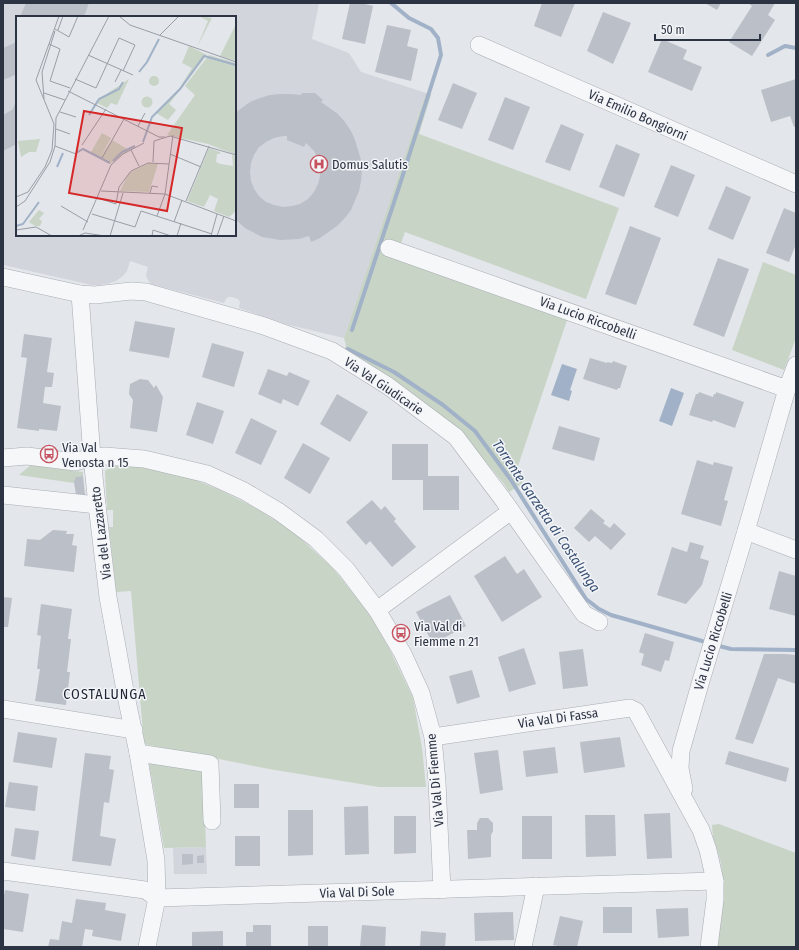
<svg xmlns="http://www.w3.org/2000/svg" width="799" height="950" font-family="'Fira Sans Condensed',sans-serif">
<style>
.built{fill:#d2d5dc;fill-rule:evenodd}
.green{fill:#c8d4c5}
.water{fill:#a1b2c8}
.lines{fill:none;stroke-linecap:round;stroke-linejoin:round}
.stream{stroke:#a1b2c8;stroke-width:4}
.building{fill:#bbbfc7;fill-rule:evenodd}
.minor-casing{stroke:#a8adb4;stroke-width:18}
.minor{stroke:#f6f7f9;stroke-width:17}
.labels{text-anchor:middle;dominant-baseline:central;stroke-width:3;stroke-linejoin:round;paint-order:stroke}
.street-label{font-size:13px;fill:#2c3342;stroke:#f3f5f8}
.poi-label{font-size:13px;fill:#2c3342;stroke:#f3f5f8;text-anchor:start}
.water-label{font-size:14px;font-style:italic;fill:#395073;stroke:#f3f5f8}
.neighbourhood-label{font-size:14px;letter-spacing:1px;fill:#1e2433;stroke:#f3f5f8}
.inset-river{fill:none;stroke:#a1b2c8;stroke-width:2}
.inset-road{fill:none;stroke:#9a9ea7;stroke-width:1}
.view{fill:#d62828;fill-opacity:0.15;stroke:#d62828;stroke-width:2}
.inset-edge{fill:none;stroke:#2c3342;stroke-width:2}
</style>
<rect width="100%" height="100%" fill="#e3e6ea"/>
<g class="built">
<path d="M3,3H319L312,39L349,53L361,72L426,93L344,338L289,325L239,308L240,302L238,299L232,297H228L226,299L224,303L151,284L148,280L146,275L148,267L130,261L127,271L123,276L116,281L110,283L99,285H92L3,265ZM17,17H235V235H17Z"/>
<polygon points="206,847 207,874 174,874 173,848"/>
</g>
<g class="green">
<polygon points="426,93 431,95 419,134 619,208 586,299 405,232 400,246 568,317 518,466 513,467 523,483 509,492 504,484 460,431 344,352 346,345 344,338"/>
<polygon points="763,262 796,275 796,338 784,370 732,350"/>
<polygon points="31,465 83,472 83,476 77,477 74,483 19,475"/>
<polygon points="116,465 147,468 188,477 220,490 254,507 292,531 332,567 368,612 390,650 413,698 422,748 426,787 379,787 269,769 144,744 131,591 116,592 109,527 113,527 113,510 107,510 105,471 111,466"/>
<polygon points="149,763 203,771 206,847 164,848"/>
<polygon points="719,824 796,853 796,947 717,947 723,885 721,863 713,837 712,825"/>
</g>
<g class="water">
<polygon points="562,364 577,369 570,390 572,391 569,401 551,395"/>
<polygon points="671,388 684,393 672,426 659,421"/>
</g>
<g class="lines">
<g class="stream">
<polyline points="768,55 785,46 796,48"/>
<polyline points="352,330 401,181 441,55 438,38 431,29 409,18 391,3"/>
<polyline points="348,349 394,372 443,405 475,431 511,480 586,599 599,609 611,615 709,643"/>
<polyline points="715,645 731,649 796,650"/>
</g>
</g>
<g class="building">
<polygon points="26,3 89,3 85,14 81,17 20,17"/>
<polygon points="350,3 361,3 373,6 365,44 342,39"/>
<polygon points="542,3 575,3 561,37 534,26"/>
<polygon points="705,3 721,3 717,10"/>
<polygon points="748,3 775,3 768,15 775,20 752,56 729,42 752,6"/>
<polygon points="603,12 631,23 613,64 587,51"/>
<polygon points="387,25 411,30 407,46 418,49 411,81 375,72"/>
<polygon points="662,39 687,50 683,59 702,67 692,91 648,72"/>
<polygon points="17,42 17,74 3,80 3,48"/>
<polygon points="796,79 796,126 794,127 790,116 771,122 761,90"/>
<polygon points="453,83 477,93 462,129 438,120"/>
<path d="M302,93H315L323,100L321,102L338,114L345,122L351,131L355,140L361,160L362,170L361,181L359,191L351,210L344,219L337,226L320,238L311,242L309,236L299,239L280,240L262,237L245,228L235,219V113L250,102L260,98L270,95L280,94H291L301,95ZM283,136H287V140L304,147L306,143L314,151L318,158L320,167V176L318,184L314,192L308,199L300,204L292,206L283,207L274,205L266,202L259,196L254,189L251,181L250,172L251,163L254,155L259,147L266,142L274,138Z"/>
<polygon points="505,97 530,107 513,150 488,140"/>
<polygon points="17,100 17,144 3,151 3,115 12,110"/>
<polygon points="561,124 584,134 570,171 545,162"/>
<polygon points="616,144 640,154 624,197 599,187"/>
<polygon points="671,165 695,175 678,217 654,207"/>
<polygon points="726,186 751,197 733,240 708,229"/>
<polygon points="784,208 796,213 796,244 789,262 766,253"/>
<polygon points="630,226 661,238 636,305 605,294"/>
<polygon points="718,258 749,269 724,337 693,325"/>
<polygon points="135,321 175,328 169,358 129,351"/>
<polygon points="24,334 52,338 47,372 54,373 52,387 45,387 43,403 61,406 57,431 39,429 39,431 17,428 27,358 21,357"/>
<polygon points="212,343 244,352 234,387 202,377"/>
<polygon points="590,358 607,363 607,362 612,363 613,361 627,366 620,388 618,388 617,390 583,379"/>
<polygon points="268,369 287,376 289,372 310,381 298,406 283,399 281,404 258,394"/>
<polygon points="140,379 148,380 154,388 156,385 163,397 157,432 130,428 133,400 129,394 130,384"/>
<polygon points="699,392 713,397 714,394 716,394 716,392 744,402 735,428 713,420 712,422 689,415 696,394 698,394"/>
<polygon points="337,394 368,412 350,442 320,424"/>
<polygon points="197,402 224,411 213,444 186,435"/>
<polygon points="251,418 277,431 261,465 235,453"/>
<polygon points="559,426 600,438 594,461 552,449"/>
<polygon points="303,443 330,458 310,494 284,478"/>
<polygon points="392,444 428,444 428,476 459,476 459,510 423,510 423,480 392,480"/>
<polygon points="697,460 713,465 714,462 733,467 724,500 728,501 721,526 681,514"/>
<polygon points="83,476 85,495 76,494 74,483 75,479 76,477"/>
<polygon points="372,500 381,510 385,506 396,519 394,521 416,547 392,567 370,541 366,545 346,522"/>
<polygon points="591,509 605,521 603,523 610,528 614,523 626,534 611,550 595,536 589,542 574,528"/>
<polygon points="53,530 67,531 66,534 74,534 72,545 77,546 74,572 24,566 27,539 40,540"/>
<polygon points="690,542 704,546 700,558 709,561 702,585 686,604 657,595 672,547 687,552"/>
<polygon points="505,556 517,574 524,569 542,597 502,622 474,576"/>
<polygon points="779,571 796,576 796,616 769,609"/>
<polygon points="450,595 466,626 433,644 416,612"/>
<polygon points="3,597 12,598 8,627 3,627"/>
<polygon points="41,604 72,609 68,639 71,639 67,672 70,672 66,705 35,701 40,669 37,669 41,636 37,635"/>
<polygon points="645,633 674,642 669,661 665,660 661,672 641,665 644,654 639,652"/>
<polygon points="524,648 536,684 509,692 498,657"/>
<polygon points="583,649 588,686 563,689 559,652"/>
<polygon points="764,654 784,654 796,655 796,684 778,678 753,744 735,739"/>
<polygon points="472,670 480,697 457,704 449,676"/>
<polygon points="18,732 57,738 52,768 13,762"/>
<polygon points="620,737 625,767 584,773 580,742"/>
<polygon points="555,747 558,773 526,777 523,751"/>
<polygon points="498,750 503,790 480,794 474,753"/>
<polygon points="729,751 789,768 786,782 725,764"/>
<polygon points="85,753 111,756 109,769 114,770 109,803 104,802 100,836 116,839 111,866 72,861"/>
<polygon points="9,782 38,786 35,811 5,807"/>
<rect x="234" y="784" width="25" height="24"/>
<polygon points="368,806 369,854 345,855 344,807"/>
<polygon points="288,810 313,810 313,855 288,856"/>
<polygon points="670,813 672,858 647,859 644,814"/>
<polygon points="585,815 615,815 616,856 586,857"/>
<polygon points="394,816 416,816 416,853 394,854"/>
<rect x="522" y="816" width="30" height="43"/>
<polygon points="480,818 488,818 493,823 493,831 491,835 491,857 468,859 467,830 477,830 477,823"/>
<polygon points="15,828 39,831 35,860 11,856"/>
<rect x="235" y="836" width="25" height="30"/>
<polygon points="182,854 193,854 193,864 182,865"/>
<polygon points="204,855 204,863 197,863 197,856"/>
<polygon points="5,890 29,894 23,932 3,929 3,901"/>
<polygon points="76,899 106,903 105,910 126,914 121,941 92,936 93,930 85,929 82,947 48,947 50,939 59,940 62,921 72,923"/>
<rect x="603" y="907" width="29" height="26"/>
<polygon points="688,908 689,936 658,938 656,909"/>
<polygon points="513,912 514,940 475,941 474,913"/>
<polygon points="560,916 583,921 577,947 562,947 553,945"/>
<polygon points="253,925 271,925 271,947 246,947 246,932 253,932"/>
<polygon points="362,925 386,927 385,947 360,947"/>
<rect x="308" y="926" width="20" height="21"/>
<polygon points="223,931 223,947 192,947 192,932"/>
<polygon points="421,931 446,933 445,947 420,947"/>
</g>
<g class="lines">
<defs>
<g id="minor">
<polyline points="479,45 796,184"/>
<polyline points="389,248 787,389"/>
<polyline points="3,277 80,294 95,295 131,291 146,292 264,326 332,351 388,386 456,437 504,501 584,614 599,622"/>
<polyline points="80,294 92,457 97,505 108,597 126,696 138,753 156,860 157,898 147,947"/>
<polyline points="3,458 27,456 75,462 92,457 105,456 144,459 207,474 244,491 278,511 316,539 346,569 377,610 403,654 421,693 433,737 437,782 442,890"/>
<polyline points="3,495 97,505"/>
<polyline points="746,531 796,550"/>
<polyline points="377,610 511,511"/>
<polyline points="3,709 134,730"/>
<polyline points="433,737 630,708 636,711 701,830 708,850 715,881 715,900 709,947"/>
<polyline points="138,753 210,764 212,821"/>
<polyline points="684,789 680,768 681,751 700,684 746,531 787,389 796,365"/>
<polyline points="3,871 145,890 157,898 715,881"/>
<polyline points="523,947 536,886"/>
</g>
</defs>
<use href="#minor" class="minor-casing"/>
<use href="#minor" class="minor"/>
</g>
<defs>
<symbol id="hospital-ring" viewBox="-11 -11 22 22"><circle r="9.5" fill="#f3f5f8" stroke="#c6525f" stroke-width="1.5"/><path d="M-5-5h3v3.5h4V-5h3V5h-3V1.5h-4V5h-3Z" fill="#c6525f"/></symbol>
<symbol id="bus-ring" viewBox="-11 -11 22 22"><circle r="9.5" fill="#f3f5f8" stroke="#c6525f" stroke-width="1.5"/><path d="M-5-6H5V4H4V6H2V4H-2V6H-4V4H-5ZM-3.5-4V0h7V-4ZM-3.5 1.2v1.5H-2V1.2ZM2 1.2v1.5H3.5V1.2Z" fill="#c6525f"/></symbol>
</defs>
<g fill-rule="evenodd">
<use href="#hospital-ring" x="309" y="154" width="20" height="20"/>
<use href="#bus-ring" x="39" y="444" width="20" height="20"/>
<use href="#bus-ring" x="391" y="623" width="20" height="20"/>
</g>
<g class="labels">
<g class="street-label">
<text transform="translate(638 115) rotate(24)">Via Emilio Bongiorni</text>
<text transform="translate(588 318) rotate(20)">Via Lucio Riccobelli</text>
<text transform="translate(384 386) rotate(34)">Via Val Giudicarie</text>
<text transform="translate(101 533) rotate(-97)">Via del Lazzaretto</text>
<text transform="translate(713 641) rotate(-73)">Via Lucio Riccobelli</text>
<text transform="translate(558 718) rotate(-8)">Via Val Di Fassa</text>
<text transform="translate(435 780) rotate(-95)">Via Val Di Fiemme</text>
<text transform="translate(357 892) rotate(-2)">Via Val Di Sole</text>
</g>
<g class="poi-label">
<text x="332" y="164">Domus Salutis</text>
<text x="62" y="447">Via Val<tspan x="62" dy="15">Venosta n 15</tspan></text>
<text x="414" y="626">Via Val di<tspan x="414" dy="15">Fiemme n 21</tspan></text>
</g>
<g class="water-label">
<text transform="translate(546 516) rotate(56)">Torrente Garzetta di Costalunga</text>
</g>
<g class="neighbourhood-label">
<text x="105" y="694">COSTALUNGA</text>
</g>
</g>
<g transform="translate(16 16)">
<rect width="220" height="220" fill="#e3e6ea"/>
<path d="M183,0L196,2L181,31L192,5ZM219,10L220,11V45L204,40ZM173,30L191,39L153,88L160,94L152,104L140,97L163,73L176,52L166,47ZM193,39L220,47V139L192,128L151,119L179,79L169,70ZM133 65a5 5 0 1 1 10 0a5 5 0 1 1-10 0ZM113,63L101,89L95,87L91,92L81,87L83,83ZM125.5 86a5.5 5.5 0 1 1 11 0a5.5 5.5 0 1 1-11 0ZM86,117L95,122L85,140L96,124L113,134L94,148L70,135L75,136ZM24,123L20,136H13L5,141L2,125ZM193,132L204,136V138H201L200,146L204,148L217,150L216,139L220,140V195L213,201L198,195L202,183L194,179L188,191L171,185ZM133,147L142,148L133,176L104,175L113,157ZM23,194L28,197L23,203L26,205L24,210H19L13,206Z" fill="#c8d4c5"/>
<path class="inset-river" d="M123,56L131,46L143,23M73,99L83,83L103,73L107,66M127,126L136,101L164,73L188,40L220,49M60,137L67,133L94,147M97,145L106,136L119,130M41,151L47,137M0,210L7,208L23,186"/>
<path class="inset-road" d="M103,0L114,9L220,46M39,13L53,21L62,0M42,14L47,0M144,19L163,0M33,28L44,33L34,65L54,72M72,39L117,59M59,63L80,72L103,22L119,29L107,55M99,66L105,54M52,75L143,121H149M28,77L49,84M28,83L26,56L39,15M44,96L60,101M122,110L129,97M40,113L54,118M66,129L90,93M39,130L60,138M115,134L123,150M154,138L185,151M86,142L108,103M137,146L138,125L154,120L220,139M85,175L149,178L220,205M134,177L136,170L142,171M0,181L12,176L29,151L36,134L38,108L20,64L43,0M82,182L100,188M170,185L193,130M100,188L103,171L115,155L132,147L153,148M45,190L72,206M0,191L9,185L34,146L39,130L40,102L93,0M76,198L119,211L125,195L196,218M141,200L149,178L157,119M158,206L166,184M0,214L20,211L36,220M67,214L95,149L107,138L128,127M62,220L69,217L89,220M94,220L107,177M136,220L137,214L155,220M161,220L165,207M195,220L201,198M201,220L208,200"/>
<path class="view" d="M68,95L166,112L151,195L53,177Z"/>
<rect width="220" height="220" class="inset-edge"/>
</g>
<rect width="799" height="950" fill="none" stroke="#2c3342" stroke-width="8"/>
<path d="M655 34v6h105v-6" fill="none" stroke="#2c3342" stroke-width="2"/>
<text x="661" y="34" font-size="12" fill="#2c3342" stroke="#f3f5f8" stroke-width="3" paint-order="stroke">50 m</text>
</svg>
